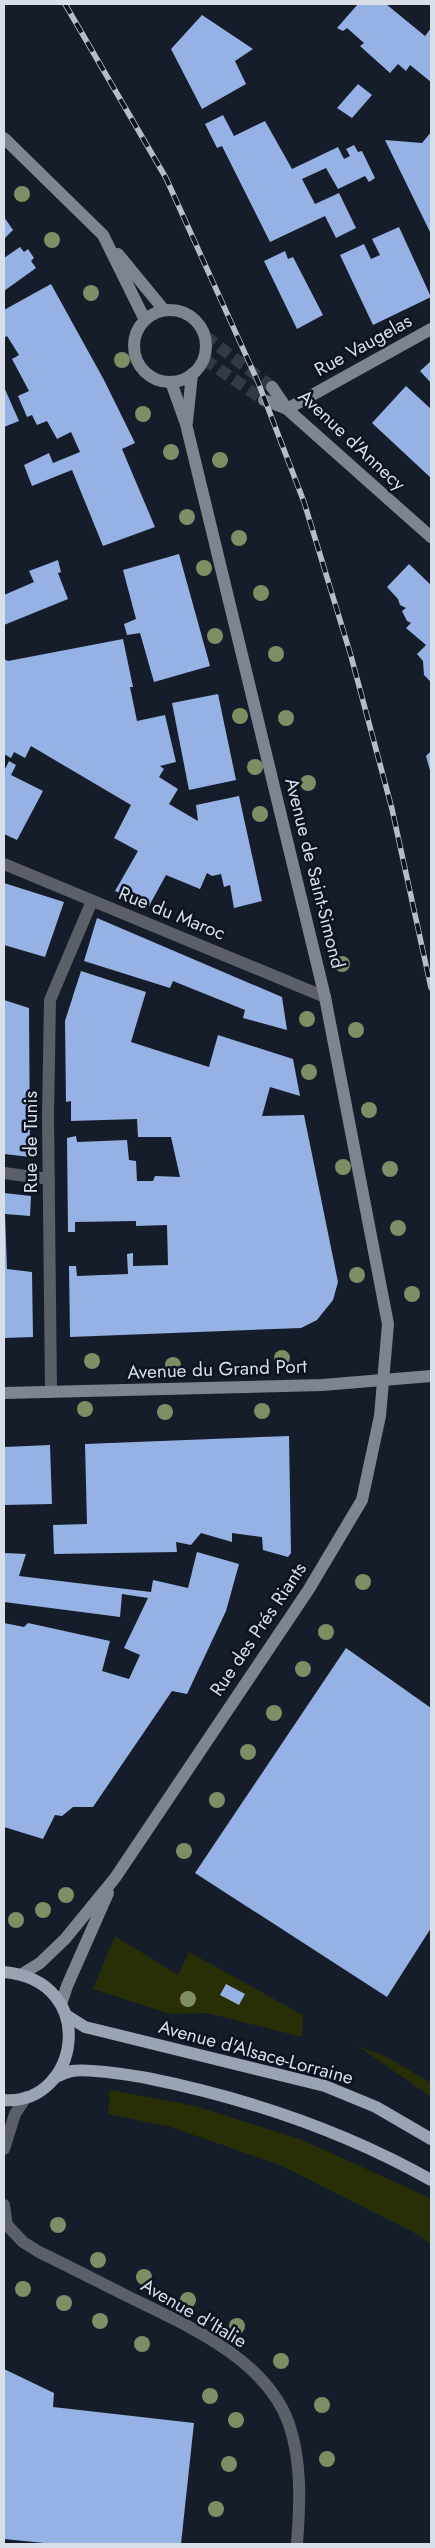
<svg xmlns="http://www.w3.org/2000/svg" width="435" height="2548" font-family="Jost,sans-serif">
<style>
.green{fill:#282e05}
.building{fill:#96b1e3}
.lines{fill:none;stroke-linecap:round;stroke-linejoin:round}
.secondary-tunnel{stroke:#323a47;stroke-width:12;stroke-dasharray:12 6;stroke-linecap:butt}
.street{stroke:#5b5f67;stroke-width:12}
.secondary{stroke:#7e8591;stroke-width:12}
.primary{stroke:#9aa3b2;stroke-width:12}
.rail-casing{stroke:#b7bdc8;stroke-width:5.5}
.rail{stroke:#0c1321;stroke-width:4;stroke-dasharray:11;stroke-linecap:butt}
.tree{fill:#7f8d65}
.labels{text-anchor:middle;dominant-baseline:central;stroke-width:5;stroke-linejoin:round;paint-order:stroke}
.street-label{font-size:19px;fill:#d9dfe9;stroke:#0c1321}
</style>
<rect width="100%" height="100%" fill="#151d2a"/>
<g class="green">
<polygon points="115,1936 178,1975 189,1952 303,2015 302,2037 207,2013 170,2014 93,1989"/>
<polygon points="358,2046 387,2057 431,2083 431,2097"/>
<polygon points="110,2090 195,2106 300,2139 426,2196 431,2199 431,2244 411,2231 280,2165 171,2127 108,2114"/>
</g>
<g class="building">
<polygon points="358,4 386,4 425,36 431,28 431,82 410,65 406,71 398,64 390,73 360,46 364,43 347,28 343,31 337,28"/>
<polygon points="202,15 253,49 235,61 246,84 202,109 171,49"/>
<polygon points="358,84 372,95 352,118 337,108"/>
<polygon points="223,115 234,136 265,121 292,169 338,147 344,159 350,156 346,149 354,145 358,152 362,151 375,178 369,182 365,176 338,189 326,168 302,179 315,204 339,193 356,228 336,238 325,216 270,242 222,146 217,148 205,124"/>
<polygon points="431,132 431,234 385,140 422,143"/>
<polygon points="4,217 13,230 4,239"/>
<polygon points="399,227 431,297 373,325 340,255 364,244 371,259 380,255 372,239"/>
<polygon points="20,247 24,252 28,249 34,258 31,261 36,268 4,291 4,258"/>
<polygon points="285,251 288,259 293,257 323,315 297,329 264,261"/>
<polygon points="51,284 104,380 135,443 122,449 155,527 103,546 72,470 32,486 24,465 49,453 53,463 80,452 71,432 57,439 47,421 37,425 32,415 27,417 18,396 29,391 12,359 19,355 7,336 4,338 4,310"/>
<polygon points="431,361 431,383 420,371"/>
<polygon points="406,386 431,409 431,478 372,423"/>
<polygon points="4,387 19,421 4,427"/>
<polygon points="179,554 210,666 154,682 140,633 127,635 124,624 136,619 123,570"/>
<polygon points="58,560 61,572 58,573 68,599 4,625 4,595 34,582 29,571"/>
<polygon points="409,564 431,585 431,682 424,675 423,661 417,654 426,645 406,628 411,623 407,621 402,611 406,608 400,605 398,599 387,587"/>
<polygon points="123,639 133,687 130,687 137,721 165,715 176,762 160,766 164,769 159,777 178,789 169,804 198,821 196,805 239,796 262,901 234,908 230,885 224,887 221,874 212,876 207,873 200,889 166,875 149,906 115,891 138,851 114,838 131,805 31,746 25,758 14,752 11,758 4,754 4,659 8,661"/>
<polygon points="218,694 236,780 189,790 172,703"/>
<polygon points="431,751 431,774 426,756"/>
<polygon points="9,761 16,765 11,775 43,791 17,840 4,834 4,771"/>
<polygon points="4,883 64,902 45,957 4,945"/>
<polygon points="97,918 282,997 287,1030 243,1018 245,1010 173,981 170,988 84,961"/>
<polygon points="81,971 146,992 131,1042 209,1067 218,1035 293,1059 300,1096 270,1087 262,1116 304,1115 338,1282 333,1300 317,1320 301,1328 70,1337 69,1266 76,1266 77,1276 128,1274 127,1254 133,1253 133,1266 168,1265 167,1225 136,1226 136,1221 75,1222 75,1232 68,1232 67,1138 76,1136 77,1142 127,1140 129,1160 136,1161 137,1181 153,1181 155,1176 180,1177 171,1137 138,1137 137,1119 71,1121 71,1101 66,1102 65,1021"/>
<polygon points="4,1000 29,1008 30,1157 4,1154"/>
<polygon points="4,1193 31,1196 30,1216 5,1214 7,1269 32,1272 33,1337 4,1338"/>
<polygon points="289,1436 291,1553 288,1557 263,1550 262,1537 232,1533 232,1542 201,1533 191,1545 176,1542 177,1552 54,1554 53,1525 87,1524 85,1444"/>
<polygon points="50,1445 52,1504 4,1505 4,1447"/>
<polygon points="197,1552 239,1564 226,1611 187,1694 172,1691 93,1807 73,1807 62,1816 55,1815 43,1839 4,1827 4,1623 24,1627 28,1623 110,1641 102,1671 129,1679 140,1655 124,1648 148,1598 122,1594 120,1617 4,1602 4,1553 26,1554 19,1576 151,1592 153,1580 188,1588"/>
<polygon points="346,1648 431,1708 431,1928 387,1997 195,1873"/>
<polygon points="226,1984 245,1994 239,2005 220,1995"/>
<polygon points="4,2369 54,2393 53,2407 194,2423 181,2544 54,2544 4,2539"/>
</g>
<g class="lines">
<g class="secondary-tunnel">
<polyline points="205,336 272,387"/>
<polyline points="204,359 264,400"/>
</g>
<g class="street">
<polyline points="4,864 325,997"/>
<polyline points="4,1173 49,1179"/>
<polyline points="51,1392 48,1116 50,1000 92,901"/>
<polyline points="4,2149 15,2114 26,2097"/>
<polyline points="4,2205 7,2226"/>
<path d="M4,2222L23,2242L39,2252C68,2266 97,2281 127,2296C184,2324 266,2358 289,2424C302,2462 300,2504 297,2544"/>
</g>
<g class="secondary">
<polyline points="4,138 103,235 145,320"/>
<polyline points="118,254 164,310"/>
<circle cx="170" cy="346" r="36"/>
<polyline points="272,387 287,409 431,537"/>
<polyline points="264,400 287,409"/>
<polyline points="287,409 431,329"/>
<polyline points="187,422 192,374"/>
<polyline points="4,1393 322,1385 431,1376"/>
<polyline points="22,1974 40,1963 65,1939 115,1878 309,1589 362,1500 380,1416 388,1324 325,997 186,424 171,382"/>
<polyline points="61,2004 67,1986 108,1893"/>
</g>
<g class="primary">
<path d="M4,1972C101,1981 79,2106 4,2100"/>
<polyline points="66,2015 85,2027 325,2086 376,2107 431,2139"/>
<path d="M54,2078C60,2075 66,2072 72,2071C91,2068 128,2075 147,2078C246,2098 344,2131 431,2180"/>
</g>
<defs>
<polyline id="rail" points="65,4 166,178 258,382 304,502 351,656 392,809 431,988"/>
</defs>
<use href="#rail" class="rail-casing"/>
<use href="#rail" class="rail"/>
</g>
<g class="tree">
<circle cx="22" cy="194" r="8"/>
<circle cx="52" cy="240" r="8"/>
<circle cx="91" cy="293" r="8"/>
<circle cx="122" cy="360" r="8"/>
<circle cx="143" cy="414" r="8"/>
<circle cx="171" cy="452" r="8"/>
<circle cx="220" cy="460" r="8"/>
<circle cx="187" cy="517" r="8"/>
<circle cx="239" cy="538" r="8"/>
<circle cx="204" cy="568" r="8"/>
<circle cx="261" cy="593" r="8"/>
<circle cx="215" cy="636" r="8"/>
<circle cx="276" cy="654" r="8"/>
<circle cx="240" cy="716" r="8"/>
<circle cx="286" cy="718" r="8"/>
<circle cx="255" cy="767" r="8"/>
<circle cx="308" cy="783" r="8"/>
<circle cx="260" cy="814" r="8"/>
<circle cx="342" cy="964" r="8"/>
<circle cx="307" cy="1019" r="8"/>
<circle cx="356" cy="1030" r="8"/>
<circle cx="309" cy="1072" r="8"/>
<circle cx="369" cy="1110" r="8"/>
<circle cx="343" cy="1167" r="8"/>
<circle cx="390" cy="1169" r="8"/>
<circle cx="398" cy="1228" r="8"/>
<circle cx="357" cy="1275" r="8"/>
<circle cx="412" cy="1294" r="8"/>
<circle cx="282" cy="1358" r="8"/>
<circle cx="92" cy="1361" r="8"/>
<circle cx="173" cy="1365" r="8"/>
<circle cx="85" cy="1409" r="8"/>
<circle cx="262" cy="1411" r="8"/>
<circle cx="165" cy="1412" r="8"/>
<circle cx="363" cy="1582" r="8"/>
<circle cx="326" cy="1632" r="8"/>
<circle cx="303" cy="1669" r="8"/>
<circle cx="274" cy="1713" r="8"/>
<circle cx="248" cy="1752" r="8"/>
<circle cx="217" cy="1800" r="8"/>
<circle cx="184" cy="1851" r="8"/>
<circle cx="66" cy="1895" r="8"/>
<circle cx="43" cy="1910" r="8"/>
<circle cx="16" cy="1920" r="8"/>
<circle cx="188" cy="1999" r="8"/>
<circle cx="58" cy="2225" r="8"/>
<circle cx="98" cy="2260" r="8"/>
<circle cx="144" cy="2277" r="8"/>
<circle cx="23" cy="2289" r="8"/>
<circle cx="188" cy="2300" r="8"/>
<circle cx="64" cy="2303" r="8"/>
<circle cx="100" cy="2321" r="8"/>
<circle cx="237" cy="2326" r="8"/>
<circle cx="142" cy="2344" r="8"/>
<circle cx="281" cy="2361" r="8"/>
<circle cx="210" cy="2396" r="8"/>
<circle cx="322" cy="2405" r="8"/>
<circle cx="236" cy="2420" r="8"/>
<circle cx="327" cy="2459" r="8"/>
<circle cx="229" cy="2464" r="8"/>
<circle cx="216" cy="2509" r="8"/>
</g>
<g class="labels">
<g class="street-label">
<text transform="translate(363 345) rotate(-29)">Rue Vaugelas</text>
<text transform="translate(352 440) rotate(43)">Avenue d'Annecy</text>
<text transform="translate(315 873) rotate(76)">Avenue de Saint-Simond</text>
<text transform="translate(172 913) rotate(22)">Rue du Maroc</text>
<text transform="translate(30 1142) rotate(-90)">Rue de Tunis</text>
<text transform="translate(217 1369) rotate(-2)">Avenue du Grand Port</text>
<text transform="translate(258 1629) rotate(-56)">Rue des Prés Riants</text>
<text transform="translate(256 2052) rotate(15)">Avenue d'Alsace-Lorraine</text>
<text transform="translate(194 2313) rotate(30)">Avenue d'Italie</text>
</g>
</g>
<rect width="435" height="2548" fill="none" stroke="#d9dfe9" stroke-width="10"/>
</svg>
